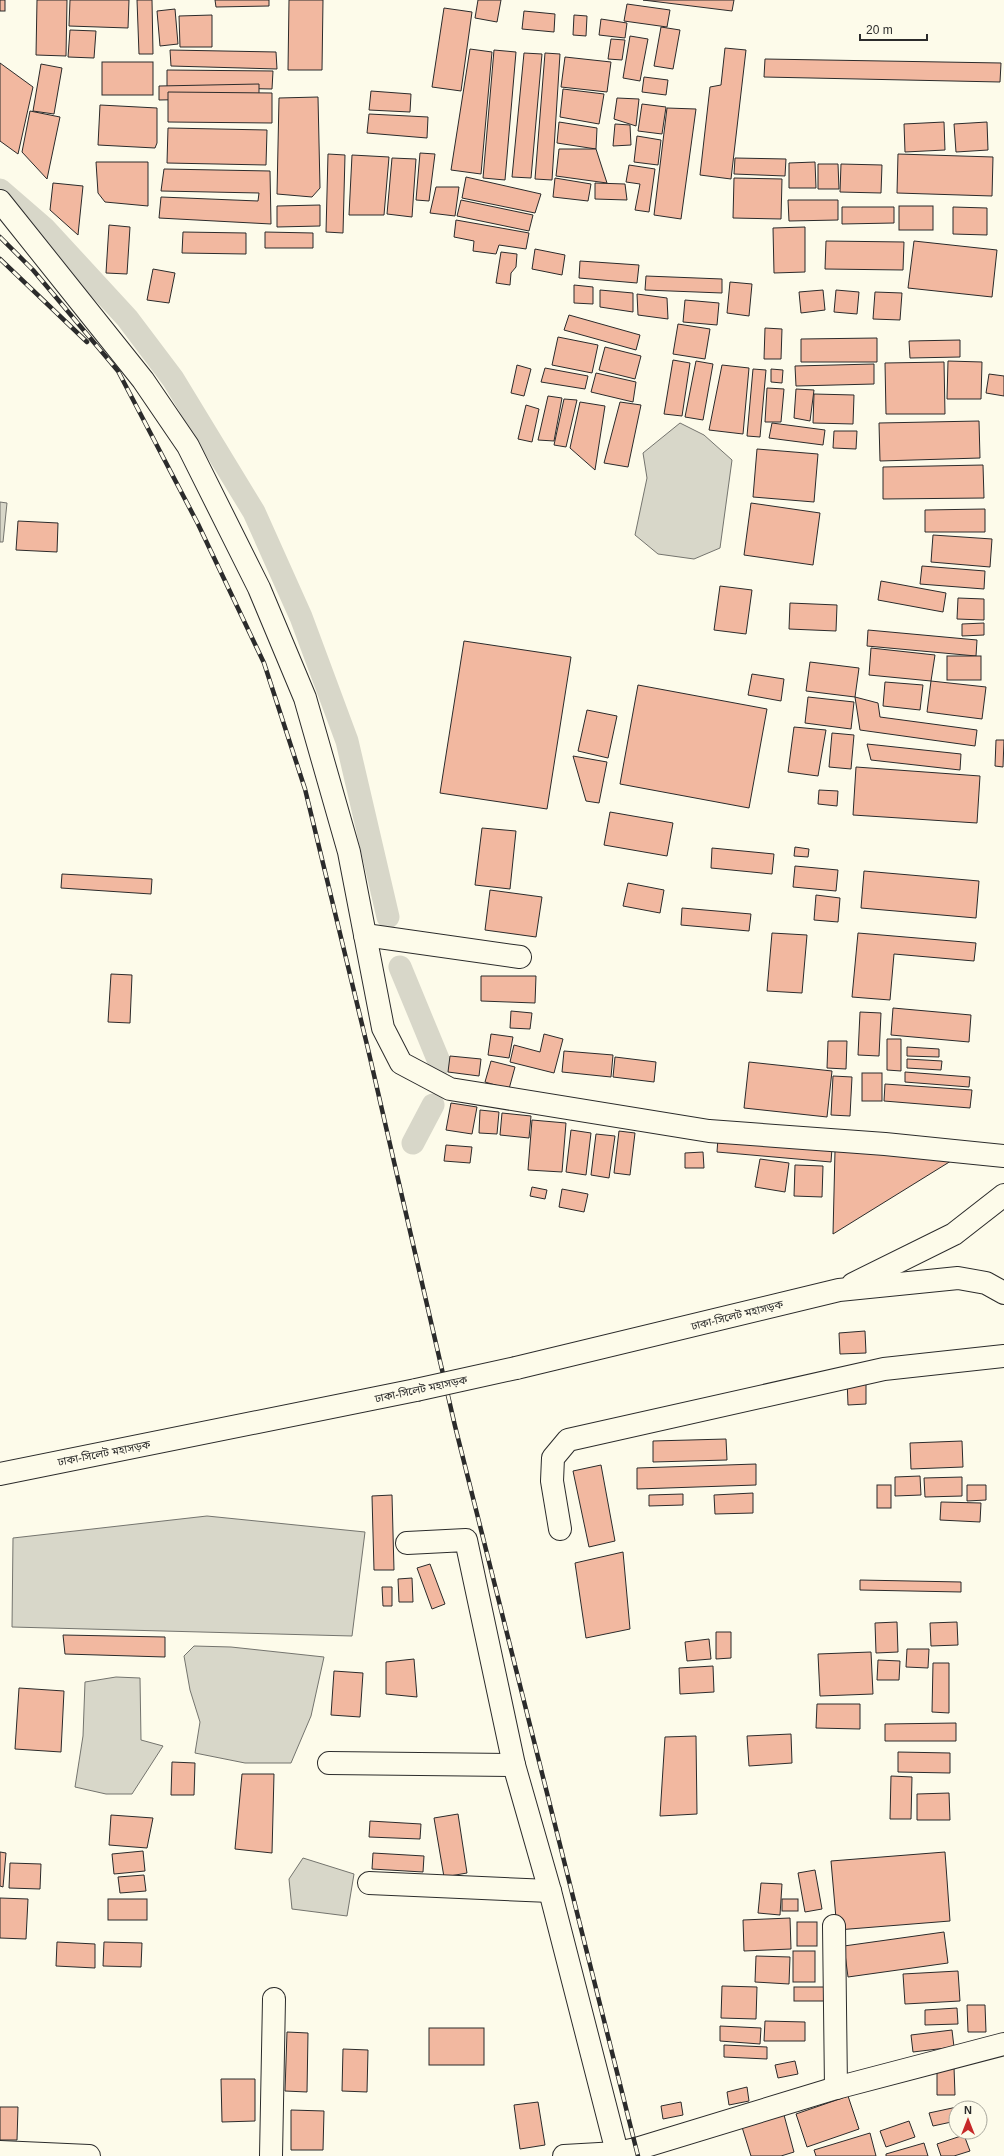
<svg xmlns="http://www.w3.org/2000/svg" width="1004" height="2156" font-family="Arial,'Noto Sans Bengali',sans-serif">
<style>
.water{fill:#d8d7c9;stroke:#74746e}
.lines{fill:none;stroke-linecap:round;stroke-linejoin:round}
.canal{stroke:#d8d7c9;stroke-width:23}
.building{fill:#f2b8a0;stroke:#2b2b2b}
.minor-casing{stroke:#2b2b2b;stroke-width:24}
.highway-casing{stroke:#2b2b2b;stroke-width:24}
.minor{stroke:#fdfbea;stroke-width:22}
.highway{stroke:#fdfbea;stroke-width:22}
.rail-casing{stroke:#2b2b2b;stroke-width:4.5}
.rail{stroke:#fdfbea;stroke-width:3;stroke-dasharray:9;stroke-linecap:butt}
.highway-bridge-casing{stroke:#2b2b2b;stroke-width:24;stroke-linecap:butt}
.highway-bridge{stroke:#fdfbea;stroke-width:22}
.labels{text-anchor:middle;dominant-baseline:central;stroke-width:3;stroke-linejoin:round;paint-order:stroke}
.street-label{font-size:11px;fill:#2b2b2b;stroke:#fdfbea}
</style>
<rect width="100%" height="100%" fill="#fdfbea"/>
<g class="water">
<polygon points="680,423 704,435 732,460 720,548 694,559 658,554 635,535 647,478 643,453"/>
<polygon points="0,502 7,503 3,542 0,542"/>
<polygon points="207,1516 365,1532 352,1636 12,1627 13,1538"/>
<polygon points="194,1646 231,1647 324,1657 311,1716 291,1763 245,1763 195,1753 200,1722 190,1690 184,1656"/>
<polygon points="116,1677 140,1678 141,1740 163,1746 132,1794 106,1794 75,1787 83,1736 85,1682"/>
<polygon points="303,1858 354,1874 347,1916 292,1909 289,1879"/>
</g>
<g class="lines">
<g class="canal">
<polyline points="0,190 45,229 127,318 173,379 254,512 301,617 347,741 388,917"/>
<polyline points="400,967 440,1064"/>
<polyline points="413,1143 433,1105"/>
</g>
</g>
<g class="building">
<rect x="0" y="0" width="5" height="11"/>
<polygon points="37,0 67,0 66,56 36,55"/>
<polygon points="70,0 129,0 128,28 69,26"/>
<polygon points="137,0 152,0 153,54 139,54"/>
<polygon points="215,0 269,0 269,6 216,7"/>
<polygon points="289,0 323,0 322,70 288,70"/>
<polygon points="478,0 501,0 497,22 475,18"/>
<polygon points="643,0 734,0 732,11"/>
<polygon points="627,4 670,10 667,27 624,21"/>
<polygon points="444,8 472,12 461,91 432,87"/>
<polygon points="175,9 178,44 160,46 157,11"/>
<polygon points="524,11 555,14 554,32 522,29"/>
<polygon points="212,15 212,47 180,47 179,16"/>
<polygon points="574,15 587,16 586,36 573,35"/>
<polygon points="601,19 627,23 625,38 599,35"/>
<polygon points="661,27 680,30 673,69 654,66"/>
<polygon points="70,30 96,31 94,58 68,57"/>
<polygon points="630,36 648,39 640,81 623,78"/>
<polygon points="611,39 625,40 622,60 608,59"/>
<polygon points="725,48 746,50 731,179 700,175 710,87 721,85"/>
<polygon points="470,49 492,52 481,174 451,170"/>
<polygon points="170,50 276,52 277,69 171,66"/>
<polygon points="494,50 516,52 505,180 483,178"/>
<polygon points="524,53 542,54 531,178 512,177"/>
<polygon points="545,53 560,54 552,180 535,179"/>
<polygon points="565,57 611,62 607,92 561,87"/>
<polygon points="765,59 1001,63 1000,82 764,77"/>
<rect x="102" y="62" width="51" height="33"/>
<polygon points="0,63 33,87 18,154 0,141"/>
<polygon points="41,64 62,68 54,114 33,111"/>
<polygon points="167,70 273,71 272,89 167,87"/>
<polygon points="644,77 668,80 666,95 642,92"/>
<polygon points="259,84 259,98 159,100 159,86"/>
<polygon points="563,89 604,94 599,124 560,117"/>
<polygon points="371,91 411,94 410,112 369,110"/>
<polygon points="168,92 272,93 272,123 168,122"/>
<polygon points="318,97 320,188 312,197 277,194 279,98"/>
<polygon points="617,98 639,99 636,126 614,119"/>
<polygon points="642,104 666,107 662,134 638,131"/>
<polygon points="100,105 157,108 157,143 155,148 98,145"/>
<polygon points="667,108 696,109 681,219 654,215"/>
<polygon points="30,111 60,117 47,179 22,152"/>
<polygon points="369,114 428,117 427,138 367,133"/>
<polygon points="559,122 597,128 596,149 557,143"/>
<polygon points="944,122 945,150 905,152 904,124"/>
<polygon points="987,122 988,150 956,152 954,124"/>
<polygon points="615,124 630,125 631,145 613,146"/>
<polygon points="168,128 267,130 266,165 167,163"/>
<polygon points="637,136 661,140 658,165 634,162"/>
<polygon points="559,149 596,149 607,183 556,176"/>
<polygon points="420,153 435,154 429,201 416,200"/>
<polygon points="328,154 345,155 343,233 326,232"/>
<polygon points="898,154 993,157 992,196 897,193"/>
<polygon points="352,155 389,157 384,215 349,215"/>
<polygon points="392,158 416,159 412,217 387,214"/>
<polygon points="735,158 786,159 785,176 734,174"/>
<polygon points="96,162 148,162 148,206 105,202 98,193"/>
<polygon points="815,162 816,188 789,188 789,163"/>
<polygon points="818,164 838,164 839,189 818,189"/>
<polygon points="841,164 882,165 881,193 840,192"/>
<polygon points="629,165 655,169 649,212 635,210 640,184 626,182"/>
<polygon points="164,169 270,171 271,224 159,218 161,197 258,201 259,193 161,191"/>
<polygon points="466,177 541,194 535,213 462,198"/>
<polygon points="555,178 591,184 588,201 553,197"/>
<polygon points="734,178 782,179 781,219 733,218"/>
<polygon points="53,183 83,186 78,235 50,210"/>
<polygon points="595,183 625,184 627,200 595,199"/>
<polygon points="436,187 459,187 455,216 430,213"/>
<polygon points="461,200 533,215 529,231 457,216"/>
<polygon points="788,200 838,200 838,220 789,221"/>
<polygon points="320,205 320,226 277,227 277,206"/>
<rect x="899" y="206" width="34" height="24"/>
<polygon points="842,207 894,207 894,223 842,224"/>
<polygon points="953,207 987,208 987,235 953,234"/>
<polygon points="456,220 529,233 526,249 499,245 496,254 473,251 474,241 454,237"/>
<polygon points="109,225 130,227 127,274 106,273"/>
<polygon points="805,227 805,272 774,273 773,228"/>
<polygon points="183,232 246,233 246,254 182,253"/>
<polygon points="265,232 313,233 313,248 265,248"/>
<polygon points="826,241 904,242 903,270 825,269"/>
<polygon points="914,241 997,250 992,297 908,288"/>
<polygon points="535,249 565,255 562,275 532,269"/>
<polygon points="501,252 517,254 516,267 511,273 510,285 496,283"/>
<polygon points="580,261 639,265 637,283 579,278"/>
<polygon points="153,269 175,273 169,303 147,300"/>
<polygon points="646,276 722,279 722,293 645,290"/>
<polygon points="730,282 752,284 749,316 727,313"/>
<polygon points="574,285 593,287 593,304 574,303"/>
<polygon points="600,290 633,293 633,312 600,307"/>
<polygon points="823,290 825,310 801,313 799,292"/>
<polygon points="836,290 859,292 857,314 834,312"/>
<polygon points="875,292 902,293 900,320 873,319"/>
<polygon points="637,294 667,298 668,319 638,315"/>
<polygon points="685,300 719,303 717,325 683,322"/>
<polygon points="569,315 640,335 636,350 564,330"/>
<polygon points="678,324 710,329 705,359 673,354"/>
<polygon points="765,328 782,329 781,359 764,359"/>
<polygon points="558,337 598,345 592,373 552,365"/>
<polygon points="877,338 877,362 801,362 801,339"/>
<polygon points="960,340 960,357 910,358 909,341"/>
<polygon points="605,347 641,356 635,379 599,370"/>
<polygon points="673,360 690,363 682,416 664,414"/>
<polygon points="696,361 713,364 703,420 685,417"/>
<polygon points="948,361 982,362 981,399 947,399"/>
<polygon points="944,362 945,414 886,414 885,363"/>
<polygon points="874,364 874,384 796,386 795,366"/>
<polygon points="517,365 531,369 524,396 511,393"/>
<polygon points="722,365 749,368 743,434 709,430"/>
<polygon points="545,368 588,376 585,389 541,382"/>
<polygon points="753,369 766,370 760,437 747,436"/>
<polygon points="771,369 783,370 782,383 771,382"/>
<polygon points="596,373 636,382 633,402 591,392"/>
<polygon points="989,374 1004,376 1004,396 986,393"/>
<polygon points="767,388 784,389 781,422 765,422"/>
<polygon points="796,389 814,390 810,421 794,418"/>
<polygon points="814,394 854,395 853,424 813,423"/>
<polygon points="548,396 562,398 554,441 538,440"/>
<polygon points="564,399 577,400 566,447 554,445"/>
<polygon points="580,402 605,406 595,470 570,448"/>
<polygon points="620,402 641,405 628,467 604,463"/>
<polygon points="526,405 539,409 532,442 518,439"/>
<polygon points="979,421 980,458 880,461 879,423"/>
<polygon points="772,423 825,430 823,445 769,438"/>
<polygon points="834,431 857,431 856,449 833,448"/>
<polygon points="757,449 818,454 814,502 753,497"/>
<polygon points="983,465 984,498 883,499 883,467"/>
<polygon points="751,503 820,513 813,565 744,555"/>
<polygon points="985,509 985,532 925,532 925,510"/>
<polygon points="18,521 58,523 57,552 16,550"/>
<polygon points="933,535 992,539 990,567 931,562"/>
<polygon points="922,566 985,571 984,589 920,584"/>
<polygon points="881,581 946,593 943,612 878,600"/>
<polygon points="720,586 752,590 746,634 714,630"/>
<polygon points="958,598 984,599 984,620 957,619"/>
<polygon points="790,603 837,605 836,631 789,629"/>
<polygon points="984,623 984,635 962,636 962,624"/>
<polygon points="868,630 977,640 976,656 867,646"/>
<polygon points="464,641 571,657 547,809 440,793"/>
<polygon points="871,648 935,655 931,681 869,675"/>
<rect x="947" y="656" width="34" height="24"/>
<polygon points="810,662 859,668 855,697 806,691"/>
<polygon points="752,674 784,679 781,701 748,695"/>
<polygon points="931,681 986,687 982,719 927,712"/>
<polygon points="885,682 923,685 920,710 883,706"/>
<polygon points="638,685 767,709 749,808 620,784"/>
<polygon points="808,697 854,702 851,729 805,723"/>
<polygon points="855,697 878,703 880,717 977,730 975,746 860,730"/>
<polygon points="587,710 617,716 608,758 578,751"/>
<polygon points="794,727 826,730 818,776 788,772"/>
<polygon points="832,733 854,735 851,769 829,767"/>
<polygon points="996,740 1004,740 1003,767 995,766"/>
<polygon points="867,744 961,754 960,770 871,760"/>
<polygon points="573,756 607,762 599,803 586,801"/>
<polygon points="856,767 980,776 977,823 853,815"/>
<polygon points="819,790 838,791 837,806 818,804"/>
<polygon points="610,812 673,823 667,856 604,845"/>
<polygon points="482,828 516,831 510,889 475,885"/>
<polygon points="795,847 809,849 808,857 794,856"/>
<polygon points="712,848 774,854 772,874 711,868"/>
<polygon points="795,866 838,870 836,891 793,887"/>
<polygon points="864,871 979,881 976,918 861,908"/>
<polygon points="62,874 152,879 151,894 61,888"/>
<polygon points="628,883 664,890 660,913 623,906"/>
<polygon points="490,890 542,897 536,937 485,930"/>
<polygon points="816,895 840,898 838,922 814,920"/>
<polygon points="682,908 751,914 749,931 681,925"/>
<polygon points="772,933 807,935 802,993 767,991"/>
<polygon points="858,933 976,943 974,961 894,954 890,1000 852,997"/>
<polygon points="111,974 132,975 130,1023 108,1022"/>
<polygon points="481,976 536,976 535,1003 481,1001"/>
<polygon points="893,1008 971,1015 969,1042 891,1035"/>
<polygon points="511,1011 532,1013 530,1029 510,1028"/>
<polygon points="860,1012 881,1013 879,1056 858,1055"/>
<polygon points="491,1034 513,1037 509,1058 488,1055"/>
<polygon points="544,1034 563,1039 554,1073 510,1062 514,1045 540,1052"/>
<polygon points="887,1039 901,1039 901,1071 887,1070"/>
<polygon points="828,1041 847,1041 846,1069 827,1068"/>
<polygon points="907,1047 939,1049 939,1057 907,1056"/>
<polygon points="564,1051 613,1055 611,1077 562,1072"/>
<polygon points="450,1056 481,1059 479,1076 448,1072"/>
<polygon points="615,1057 656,1062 654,1082 613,1077"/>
<polygon points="907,1059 942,1061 941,1070 907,1068"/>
<polygon points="491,1061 515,1067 509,1089 485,1082"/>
<polygon points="749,1062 832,1071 827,1117 744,1108"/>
<polygon points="905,1072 970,1077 969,1087 905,1082"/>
<rect x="862" y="1073" width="20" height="28"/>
<polygon points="833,1076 852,1077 850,1116 831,1115"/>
<polygon points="885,1084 972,1090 970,1108 884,1101"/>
<polygon points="451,1103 477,1107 472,1134 446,1130"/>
<polygon points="480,1110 499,1112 497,1134 479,1133"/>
<polygon points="502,1113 531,1116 529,1138 500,1135"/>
<polygon points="532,1120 566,1123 562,1172 528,1170"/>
<polygon points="571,1130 591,1133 586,1175 566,1172"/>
<polygon points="619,1131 635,1133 630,1175 614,1173"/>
<polygon points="596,1134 615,1136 609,1178 591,1175"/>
<polygon points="718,1138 832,1148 831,1162 717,1152"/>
<polygon points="446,1145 472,1147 470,1163 444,1161"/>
<polygon points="835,1151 959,1156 833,1234"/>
<polygon points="703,1152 704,1168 685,1168 685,1153"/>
<polygon points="760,1159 789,1163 785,1192 755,1187"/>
<polygon points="795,1165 823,1166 822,1197 794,1196"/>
<polygon points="532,1187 547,1190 545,1199 530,1196"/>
<polygon points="562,1189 588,1194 584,1212 559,1207"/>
<polygon points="865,1331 866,1353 840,1354 839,1333"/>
<polygon points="866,1378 866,1404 848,1405 847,1379"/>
<polygon points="726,1439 727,1460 653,1462 653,1441"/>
<polygon points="962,1441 963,1467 911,1469 910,1443"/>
<polygon points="756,1464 756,1485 637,1489 637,1468"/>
<polygon points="601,1465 615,1541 589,1547 573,1471"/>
<polygon points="920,1476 921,1495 895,1496 895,1477"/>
<polygon points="962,1477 962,1496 925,1497 924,1478"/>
<rect x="877" y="1485" width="14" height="23"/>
<polygon points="967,1485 986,1485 986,1500 967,1501"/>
<polygon points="753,1493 753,1513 715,1514 714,1495"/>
<polygon points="683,1494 683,1505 649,1506 649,1495"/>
<polygon points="392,1495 394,1570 374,1570 372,1496"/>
<polygon points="941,1502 981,1503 980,1522 940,1520"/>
<polygon points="623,1552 630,1629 586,1638 575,1563"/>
<polygon points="430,1564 445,1604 432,1609 417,1568"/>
<polygon points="412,1578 413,1602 399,1602 398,1579"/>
<polygon points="860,1580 961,1582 961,1592 860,1590"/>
<polygon points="382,1587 392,1587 392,1606 383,1606"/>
<polygon points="897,1622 898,1652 876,1653 875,1623"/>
<polygon points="957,1622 958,1645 931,1646 930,1623"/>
<polygon points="716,1632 731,1632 731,1658 716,1659"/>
<polygon points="63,1635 165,1637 165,1657 65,1654"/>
<polygon points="709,1639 711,1659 687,1661 685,1642"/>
<polygon points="907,1649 929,1649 928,1668 906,1667"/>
<polygon points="871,1652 873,1694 820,1696 818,1654"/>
<polygon points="414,1659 417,1697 386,1694 386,1662"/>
<polygon points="878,1660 900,1661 899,1680 877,1680"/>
<polygon points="933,1663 949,1663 949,1713 932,1712"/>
<polygon points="713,1666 714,1692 680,1694 679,1668"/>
<polygon points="334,1671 363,1673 360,1717 331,1715"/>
<polygon points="19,1688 64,1691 61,1752 15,1749"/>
<polygon points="817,1704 860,1704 860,1729 816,1728"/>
<polygon points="956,1723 956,1741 885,1741 885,1724"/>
<polygon points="791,1734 792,1763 749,1766 747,1736"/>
<polygon points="696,1736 697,1814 660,1816 665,1737"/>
<polygon points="898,1752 950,1753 950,1773 898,1772"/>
<polygon points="172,1762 195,1763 194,1795 171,1795"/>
<polygon points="242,1774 274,1774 272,1853 235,1849"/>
<polygon points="891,1776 912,1777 911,1819 890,1819"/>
<polygon points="949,1793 950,1820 917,1820 917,1794"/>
<polygon points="458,1814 467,1873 444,1877 434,1818"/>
<polygon points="111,1815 153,1818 147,1848 109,1845"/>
<polygon points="370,1821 421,1824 420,1839 369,1837"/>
<polygon points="143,1851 145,1871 114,1874 112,1854"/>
<polygon points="0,1852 6,1853 3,1887 0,1886"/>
<polygon points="945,1852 950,1921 837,1930 831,1861"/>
<polygon points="373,1853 424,1856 423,1872 372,1869"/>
<polygon points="10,1863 41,1864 40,1889 9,1888"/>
<polygon points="815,1870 822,1909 805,1912 798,1873"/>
<polygon points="144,1875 146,1891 120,1893 118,1877"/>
<polygon points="761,1883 782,1884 780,1915 758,1913"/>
<polygon points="0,1898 28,1899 26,1939 0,1938"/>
<rect x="108" y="1899" width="39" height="21"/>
<rect x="782" y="1899" width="16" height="12"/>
<polygon points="790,1918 791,1949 744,1951 743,1920"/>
<rect x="797" y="1922" width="20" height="24"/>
<polygon points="944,1932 948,1963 848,1977 844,1946"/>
<polygon points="57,1942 95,1944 95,1968 56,1966"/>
<polygon points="104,1942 142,1943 141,1967 103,1966"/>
<rect x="793" y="1951" width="22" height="31"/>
<polygon points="756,1956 790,1957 789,1984 755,1982"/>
<polygon points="958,1971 960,2001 905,2004 903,1974"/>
<polygon points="722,1986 757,1987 756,2019 721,2018"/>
<rect x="794" y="1987" width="33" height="14"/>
<polygon points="967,2005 985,2005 986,2032 968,2032"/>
<polygon points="957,2008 958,2024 925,2025 925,2010"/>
<polygon points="765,2021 805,2022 805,2041 764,2041"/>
<polygon points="720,2026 761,2028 760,2044 720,2041"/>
<rect x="429" y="2028" width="55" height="37"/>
<polygon points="952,2030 954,2047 913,2052 911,2035"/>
<polygon points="287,2032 308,2033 307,2092 285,2091"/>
<polygon points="724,2045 767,2047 767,2059 724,2057"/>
<polygon points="343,2049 368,2050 367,2092 342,2091"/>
<polygon points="795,2061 798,2074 778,2078 775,2065"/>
<polygon points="954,2067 955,2095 937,2095 937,2068"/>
<polygon points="221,2079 255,2079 255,2121 222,2122"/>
<polygon points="747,2087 749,2101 729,2105 727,2092"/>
<polygon points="848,2096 859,2129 807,2147 796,2114"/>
<polygon points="538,2102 545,2145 520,2149 514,2105"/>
<polygon points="681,2102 683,2115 663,2119 661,2106"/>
<polygon points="971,2104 972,2108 956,2108 956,2121 933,2126 929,2113"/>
<polygon points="0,2107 18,2107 17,2140 0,2140"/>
<polygon points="291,2110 324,2111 323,2150 291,2150"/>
<polygon points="784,2115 794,2152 781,2156 751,2156 742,2127"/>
<polygon points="909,2121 915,2137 886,2147 880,2131"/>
<polygon points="870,2133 876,2156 816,2156 814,2150"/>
<polygon points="964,2135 970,2151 954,2156 941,2156 937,2144"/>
<polygon points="924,2143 928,2156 886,2156 886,2154"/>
</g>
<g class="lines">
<defs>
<g id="minor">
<polyline points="0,201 143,380 188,446 259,588 305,698 349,852 383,1028 401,1063 450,1089 709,1131 885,1144 1004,1156"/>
<polyline points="365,935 520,957"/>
<polyline points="560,1529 552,1481 553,1458 568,1440 884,1369 1004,1356"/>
<polyline points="407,1543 466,1540 514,1765 550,1891 618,2156"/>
<polyline points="329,1763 514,1765"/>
<polyline points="369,1883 550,1891"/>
<polyline points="834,1926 836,2088"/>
<polyline points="0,2152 89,2156"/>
<polyline points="271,2156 274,1999"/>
<polyline points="564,2156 617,2153 636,2149 836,2088 1004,2044"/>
</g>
<g id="highway">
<polyline points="853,1284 954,1234 1004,1195"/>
<polyline points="516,1368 839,1290 958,1278 986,1283 1004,1293"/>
<polyline points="0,1474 416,1390"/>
</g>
</defs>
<use href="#minor" class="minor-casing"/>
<use href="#highway" class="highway-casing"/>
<use href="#minor" class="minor"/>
<use href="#highway" class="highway"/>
<defs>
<g id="rail">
<polyline points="0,237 33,270 118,371 198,524 264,663 305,789 368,1049 455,1426 638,2156"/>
<polyline points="0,259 87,342"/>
</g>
</defs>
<use href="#rail" class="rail-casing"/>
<use href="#rail" class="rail"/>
<defs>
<polyline id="highway-bridge" points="416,1390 516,1368"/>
</defs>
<use href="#highway-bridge" class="highway-bridge-casing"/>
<use href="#highway-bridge" class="highway-bridge"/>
</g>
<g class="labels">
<g class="street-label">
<text transform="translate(737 1315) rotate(-14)">ঢাকা-সিলেট মহাসড়ক</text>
<text transform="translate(421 1389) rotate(-12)">ঢাকা-সিলেট মহাসড়ক</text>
<text transform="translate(104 1453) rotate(-11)">ঢাকা-সিলেট মহাসড়ক</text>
</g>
</g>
<g transform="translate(968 2120)"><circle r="19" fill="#fdfbea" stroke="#a9a89e"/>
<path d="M0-3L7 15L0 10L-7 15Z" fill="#c62828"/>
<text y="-6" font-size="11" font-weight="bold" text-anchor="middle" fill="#2b2b2b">N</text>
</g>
<path d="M860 34v6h67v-6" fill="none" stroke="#2b2b2b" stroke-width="2"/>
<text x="866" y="34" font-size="12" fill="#2b2b2b" stroke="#fdfbea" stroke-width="3" paint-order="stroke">20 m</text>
</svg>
